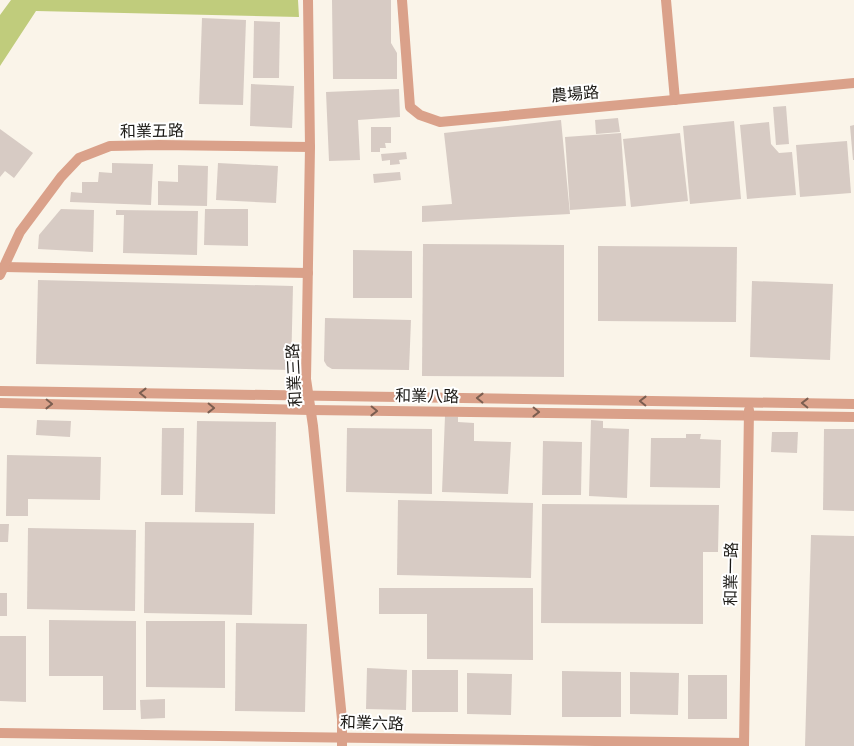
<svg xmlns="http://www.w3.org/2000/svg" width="854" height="746" font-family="'Public Sans','Noto Sans TC',sans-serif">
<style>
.green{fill:#c0cc7c}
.building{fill:#d7cbc4}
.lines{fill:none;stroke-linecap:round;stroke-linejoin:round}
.minor{stroke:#daa18a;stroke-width:10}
.oneway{stroke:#7b5e50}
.labels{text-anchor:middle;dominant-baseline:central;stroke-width:4;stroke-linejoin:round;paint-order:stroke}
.street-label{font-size:16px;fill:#1c1a16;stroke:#fff}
</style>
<rect width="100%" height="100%" fill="#faf4e9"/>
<polygon class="green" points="11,0 298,0 299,17 36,11 0,66 0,15"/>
<g class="building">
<polygon points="332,0 391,0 391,43 397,53 397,79 333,79"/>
<polygon points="202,18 246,20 243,105 199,104"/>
<polygon points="254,21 280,22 279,78 253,78"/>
<polygon points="251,84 294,86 292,128 250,126"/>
<polygon points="399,89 400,117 358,120 360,160 329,161 326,92"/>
<polygon points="786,106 789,144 776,145 773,107"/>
<polygon points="618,118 620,132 596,134 595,120"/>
<polygon points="561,120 570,214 422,222 422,206 452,204 444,133"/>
<polygon points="734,121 741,199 690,204 683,126"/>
<polygon points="769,122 771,144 779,153 792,152 796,195 747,199 740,125"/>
<polygon points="854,125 854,160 853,160 850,126"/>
<polygon points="371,127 391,127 391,143 385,143 386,148 380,148 380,152 371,152"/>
<polygon points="0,129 33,153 14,178 5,171 0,177"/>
<polygon points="621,133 626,206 570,210 565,137"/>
<polygon points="680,133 688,201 631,207 623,139"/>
<polygon points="847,141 851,193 800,197 796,145"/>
<polygon points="406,152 407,159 399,160 400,164 390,165 390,160 382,161 381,154"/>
<polygon points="112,163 153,164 151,205 70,202 71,192 82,193 82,182 98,182 99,172 112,173"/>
<polygon points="218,163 278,166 276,203 216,200"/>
<polygon points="178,165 208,166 207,206 158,205 158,181 178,182"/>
<polygon points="400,172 401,180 374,183 373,174"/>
<polygon points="61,209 94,210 93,252 38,249 39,235"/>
<polygon points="205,209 248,209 248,246 204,245"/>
<polygon points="116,210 198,211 197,255 123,253 124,215 116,215"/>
<polygon points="423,244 564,245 564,377 422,376"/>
<polygon points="598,246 737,247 736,322 598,321"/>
<polygon points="353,250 412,251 412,298 353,298"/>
<polygon points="38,280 293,286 291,370 36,364"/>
<polygon points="752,281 833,284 830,360 750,357"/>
<polygon points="325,318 411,320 409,370 332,369 327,366 324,361"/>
<polygon points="445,416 458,417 458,422 474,423 474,441 511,442 508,494 442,492"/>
<polygon points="37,420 71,421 70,437 36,435"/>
<polygon points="591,420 603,421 603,428 629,429 627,498 589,496"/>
<polygon points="197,421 276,422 275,514 195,512"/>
<polygon points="162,428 184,428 183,495 161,495"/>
<polygon points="347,428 432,429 432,494 346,492"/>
<polygon points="824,429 854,429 854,511 823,510"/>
<polygon points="772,432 798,432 797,453 771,452"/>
<polygon points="686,434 701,434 700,439 721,440 720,488 650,487 651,438 686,438"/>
<polygon points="543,441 582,442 581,495 542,495"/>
<polygon points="7,455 101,457 100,500 28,499 28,516 6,516"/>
<polygon points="398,500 533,503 531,578 397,575"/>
<polygon points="542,504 719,505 718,552 703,552 703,624 541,623"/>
<polygon points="145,522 254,523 252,615 144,613"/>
<polygon points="0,524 9,524 8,542 0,542"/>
<polygon points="28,528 136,530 135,611 27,609"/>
<polygon points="811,535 854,536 854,746 805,746"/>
<polygon points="379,588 533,588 533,660 427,659 427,614 379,614"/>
<rect x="0" y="593" width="7" height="23"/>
<polygon points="49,620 136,621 136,710 103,710 103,676 49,676"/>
<polygon points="146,621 225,621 225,688 146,687"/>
<polygon points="236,623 307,624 305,712 235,711"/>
<polygon points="0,636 26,636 26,702 0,701"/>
<polygon points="367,668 407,670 406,710 366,709"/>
<rect x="412" y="670" width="46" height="42"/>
<polygon points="562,671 621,672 621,717 562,717"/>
<polygon points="630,672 679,673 678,715 630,714"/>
<polygon points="467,673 512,674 511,715 467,714"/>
<rect x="688" y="675" width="39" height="44"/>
<polygon points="165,699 165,718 141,719 140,700"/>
</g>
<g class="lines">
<g class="minor">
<polyline points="308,0 310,147 306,379 313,426 342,719 342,746"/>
<polyline points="402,0 410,107 420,115 440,122 854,83"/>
<polyline points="666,0 675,100"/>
<polyline points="4,267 308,273"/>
<polyline points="0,275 20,232 61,177 79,158 110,146 159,145 310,147"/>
<polyline points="0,391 854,404"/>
<polyline points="0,403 310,410 854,417"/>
<polyline points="0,733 744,743"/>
<polyline points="744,746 749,410"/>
</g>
</g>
<defs><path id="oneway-chevron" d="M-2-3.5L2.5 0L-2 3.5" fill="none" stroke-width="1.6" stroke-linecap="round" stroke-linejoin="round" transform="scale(1.25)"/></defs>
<g class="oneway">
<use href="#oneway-chevron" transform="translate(143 393) rotate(-179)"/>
<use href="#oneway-chevron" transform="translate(480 398) rotate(-179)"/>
<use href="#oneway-chevron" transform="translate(643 401) rotate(-179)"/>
<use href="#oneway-chevron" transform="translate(805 403) rotate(-179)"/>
<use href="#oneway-chevron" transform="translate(49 404) rotate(1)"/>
<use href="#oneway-chevron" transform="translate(211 408) rotate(1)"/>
<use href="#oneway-chevron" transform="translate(374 411) rotate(1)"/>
<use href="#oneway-chevron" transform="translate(536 412) rotate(1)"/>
</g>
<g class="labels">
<g class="street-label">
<text transform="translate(575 94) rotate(-5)">農場路</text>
<text transform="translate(152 131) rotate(-1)">和業五路</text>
<text transform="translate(294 375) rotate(-93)">和業三路</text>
<text transform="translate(427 396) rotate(1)">和業八路</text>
<text transform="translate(731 574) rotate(-89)">和業一路</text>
<text transform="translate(372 723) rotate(2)">和業六路</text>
</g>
</g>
</svg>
